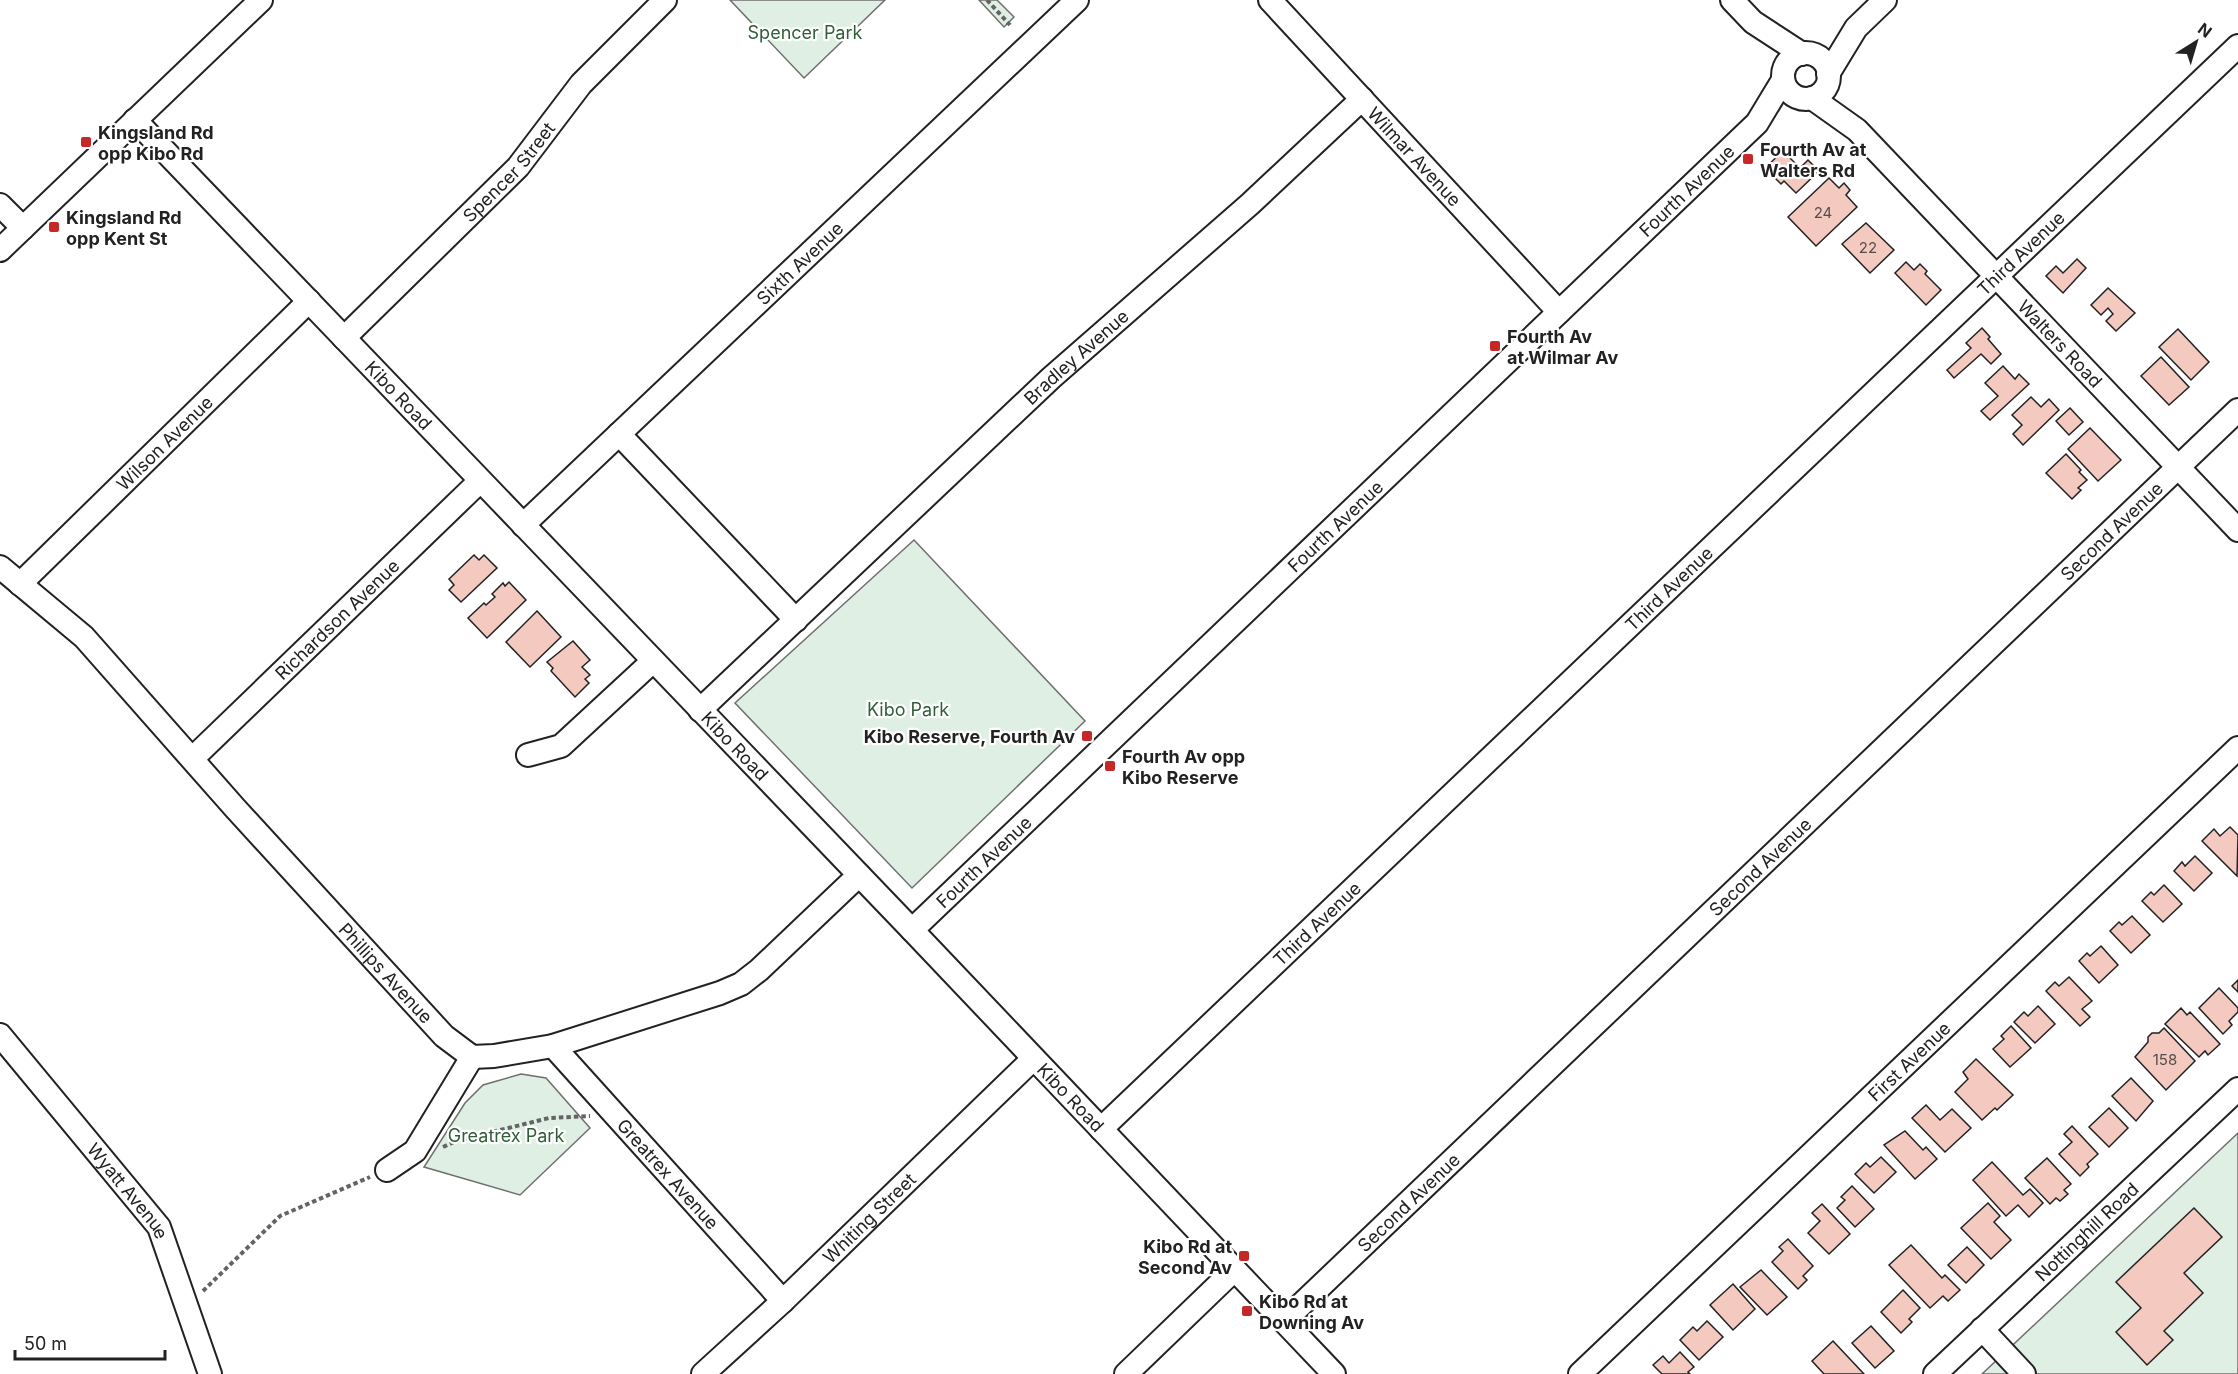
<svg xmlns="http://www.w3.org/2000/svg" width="2238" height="1374" font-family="Inter,sans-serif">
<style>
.green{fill:#e0efe3;stroke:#6f6f6f;stroke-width:1.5}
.building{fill:#f3c9c0;stroke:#222;stroke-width:1.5}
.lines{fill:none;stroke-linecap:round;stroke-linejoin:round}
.minor-casing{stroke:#222;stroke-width:26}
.path{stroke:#646464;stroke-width:4;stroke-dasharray:4.5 3;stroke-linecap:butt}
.minor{stroke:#fff;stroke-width:22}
.poi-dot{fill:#c62828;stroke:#fff;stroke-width:2}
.labels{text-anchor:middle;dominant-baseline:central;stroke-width:4.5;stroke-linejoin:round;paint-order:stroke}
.number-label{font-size:15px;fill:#564c4a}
.park-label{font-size:18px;fill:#2f5e38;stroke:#fff}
.poi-label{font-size:18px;font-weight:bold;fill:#222;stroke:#fff;text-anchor:start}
.street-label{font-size:18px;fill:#222;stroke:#fff}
</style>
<rect width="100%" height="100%" fill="#fff"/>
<g class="green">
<polygon points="730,0 885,0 804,78"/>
<polygon points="979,0 997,0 1014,17 1004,27"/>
<polygon points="914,540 1085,721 912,888 735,703"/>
<polygon points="521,1074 546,1078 590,1128 520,1195 424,1167 465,1103 483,1085"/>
<polygon points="2238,1133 2238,1374 1982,1374"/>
</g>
<g class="building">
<polygon points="1783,151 1800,168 1808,160 1819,171 1796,193 1784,181 1781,184 1765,168"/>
<polygon points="1829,178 1839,188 1844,183 1850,190 1846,195 1857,207 1816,246 1788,217"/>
<polygon points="1866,223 1894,250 1870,273 1842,244"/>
<polygon points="2077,259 2086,268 2063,293 2046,276 2056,266 2063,273"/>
<polygon points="1906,262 1914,270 1920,264 1927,271 1925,274 1941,290 1926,305 1895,273"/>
<polygon points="2108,288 2135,313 2116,331 2106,321 2113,314 2108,308 2101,315 2091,305"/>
<polygon points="1982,328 1990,337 1988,339 2001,354 1991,364 1981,354 1954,378 1947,370 1971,348 1966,343"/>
<polygon points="2178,329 2209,362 2191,380 2159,347"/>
<polygon points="2161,357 2189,387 2169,405 2141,376"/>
<polygon points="2003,366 2015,379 2019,374 2029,384 1990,420 1981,411 1998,396 1985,383"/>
<polygon points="2031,397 2041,407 2049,399 2059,410 2023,445 2013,434 2022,425 2012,415"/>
<polygon points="2070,408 2083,422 2069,435 2056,421"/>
<polygon points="2090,428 2121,460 2098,481 2068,449"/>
<polygon points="2066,454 2081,470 2079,472 2087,480 2078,488 2081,490 2072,499 2046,473"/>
<polygon points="474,555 479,560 484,555 497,568 461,602 449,590 454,585 449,579"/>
<polygon points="509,582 526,600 487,638 468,618 484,603 486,605 495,597 492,594 503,583 505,586"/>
<polygon points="537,611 561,637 530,667 506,642"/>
<polygon points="573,641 590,660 582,667 590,675 585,679 589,683 575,697 551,671 553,668 547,662"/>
<polygon points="2230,827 2238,835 2237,876 2202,841 2214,829 2220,836"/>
<polygon points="2195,856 2212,873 2194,891 2174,871 2182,862 2185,866"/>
<polygon points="2164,885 2182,904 2163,922 2142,901 2151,892 2154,895"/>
<polygon points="2132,916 2150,935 2131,953 2110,931 2119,922 2122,925"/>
<polygon points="2101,946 2118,965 2099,983 2079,961 2087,953 2090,956"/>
<polygon points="2069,977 2092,1001 2082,1009 2090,1017 2080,1026 2046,991 2055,982 2059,986"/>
<polygon points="2238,980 2238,992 2232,986"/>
<polygon points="2219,988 2238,1008 2238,1012 2229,1021 2232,1025 2223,1034 2199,1008"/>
<polygon points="2038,1006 2055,1024 2035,1043 2014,1022 2024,1012 2028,1016"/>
<polygon points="2181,1008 2187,1015 2190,1012 2220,1044 2208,1055 2205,1051 2199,1057 2165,1024"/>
<polygon points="2011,1026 2031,1048 2010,1067 1993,1049 2004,1039 2001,1036"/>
<polygon points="2164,1028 2195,1061 2166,1090 2135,1057 2148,1042 2148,1037 2152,1033 2159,1033"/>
<polygon points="1976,1059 2013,1095 1997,1110 1995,1108 1982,1120 1955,1092 1968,1079 1963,1072"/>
<polygon points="2131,1078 2153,1101 2136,1121 2112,1096"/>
<polygon points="1926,1105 1940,1120 1952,1109 1971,1128 1945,1152 1912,1118"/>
<polygon points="2109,1108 2128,1128 2109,1147 2089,1127"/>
<polygon points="2072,1126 2098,1154 2087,1164 2089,1167 2080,1176 2059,1154 2072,1142 2064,1134"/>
<polygon points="1905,1131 1923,1150 1926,1147 1937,1159 1915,1179 1884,1145"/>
<polygon points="1881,1157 1896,1172 1874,1193 1855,1174 1866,1163 1870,1167"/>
<polygon points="2047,1158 2071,1184 2064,1190 2068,1194 2060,1201 2056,1198 2050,1204 2025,1178"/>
<polygon points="1992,1162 2023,1195 2030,1189 2043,1203 2029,1217 2018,1205 2006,1216 1973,1180"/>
<polygon points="1852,1186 1874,1209 1855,1227 1837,1208 1845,1200 1841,1197"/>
<polygon points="1988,1203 2000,1216 1994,1222 2011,1240 1991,1259 1961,1228"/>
<polygon points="1822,1204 1850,1234 1829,1254 1808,1233 1820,1221 1812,1213"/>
<polygon points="2194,1208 2222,1237 2184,1273 2203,1293 2164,1331 2173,1340 2147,1365 2116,1332 2141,1308 2116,1282"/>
<polygon points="1788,1239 1813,1266 1803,1276 1807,1280 1798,1289 1772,1262 1783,1251 1779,1247"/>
<polygon points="1911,1245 1942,1278 1945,1275 1960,1290 1948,1301 1943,1296 1930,1308 1889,1265"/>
<polygon points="1967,1247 1984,1265 1966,1283 1948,1265"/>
<polygon points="1761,1270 1787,1297 1767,1315 1740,1287"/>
<polygon points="1733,1284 1755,1309 1733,1330 1710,1305"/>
<polygon points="1903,1290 1920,1308 1909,1319 1912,1322 1901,1333 1881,1312"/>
<polygon points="1707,1321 1723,1337 1699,1360 1680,1340 1693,1327 1697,1331"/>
<polygon points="1871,1326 1894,1351 1875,1368 1852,1343"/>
<polygon points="1833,1341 1864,1374 1824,1374 1812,1361"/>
<polygon points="1680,1352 1694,1367 1688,1372 1690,1374 1662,1374 1653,1365 1663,1356 1669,1363"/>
</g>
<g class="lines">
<defs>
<g id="minor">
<path id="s1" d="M1270,0L1559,312"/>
<polyline points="1732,0 1753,22 1802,54"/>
<circle cx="1806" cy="76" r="23"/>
<polyline points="1828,74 1856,28 1885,0"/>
<path id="s2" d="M1812,98L1857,130L2238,530"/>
<path id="s3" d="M135,120L912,930L1334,1374"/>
<polyline points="0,205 23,228"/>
<polyline points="0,250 261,0"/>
<path id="s4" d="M344,338L518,167L581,84L665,0"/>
<polyline points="619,434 796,620"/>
<path id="s5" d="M523,525L1077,0"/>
<path id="s6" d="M0,567L84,637L235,808L444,1036L472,1057L494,1056L553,1046L720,993L741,984L759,970L859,875"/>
<path id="s7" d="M20,584L309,301"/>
<path id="s8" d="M700,710L1051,378L1250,204L1362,99"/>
<polyline points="528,755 561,746 653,661"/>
<path id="s9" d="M193,758L480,481"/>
<path id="s10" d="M912,930L1757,123L1783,80"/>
<path id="s11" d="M0,1035L159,1227L210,1374"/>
<path id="s12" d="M553,1046L783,1301"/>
<path id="s13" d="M1101,1129L2238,46"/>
<polyline points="387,1170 415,1151 472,1057"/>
<path id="s14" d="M1284,1321L2238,410"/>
<polyline points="1982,1329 2024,1374"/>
<path id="s15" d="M703,1374L783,1301L1033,1059"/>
<polyline points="1126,1374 1234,1270"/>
<path id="s16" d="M1580,1374L2238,748"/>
<path id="s17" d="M1935,1374L2238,1089"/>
</g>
</defs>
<use href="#minor" class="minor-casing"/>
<g class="path">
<polyline points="987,0 1010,25"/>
<polyline points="443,1147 456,1141 549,1118 590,1116"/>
<polyline points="203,1291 280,1216 370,1177"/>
</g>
<use href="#minor" class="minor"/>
</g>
<g class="poi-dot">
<rect x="80" y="136" width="12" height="12" rx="3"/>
<rect x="1742" y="153" width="12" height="12" rx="3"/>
<rect x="48" y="221" width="12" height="12" rx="3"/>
<rect x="1489" y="340" width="12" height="12" rx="3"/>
<rect x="1081" y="730" width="12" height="12" rx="3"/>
<rect x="1104" y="760" width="12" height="12" rx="3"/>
<rect x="1238" y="1250" width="12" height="12" rx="3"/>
<rect x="1241" y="1305" width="12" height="12" rx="3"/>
</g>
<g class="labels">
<g class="number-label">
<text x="1823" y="212">24</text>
<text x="1868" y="247">22</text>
<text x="2165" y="1059">158</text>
</g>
<g class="park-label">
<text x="805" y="32">Spencer Park</text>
<text x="908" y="709">Kibo Park</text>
<text x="506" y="1135">Greatrex Park</text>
</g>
<g class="poi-label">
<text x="98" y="132">Kingsland Rd<tspan x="98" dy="21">opp Kibo Rd</tspan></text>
<text x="1760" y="149">Fourth Av at<tspan x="1760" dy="21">Walters Rd</tspan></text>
<text x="66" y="217">Kingsland Rd<tspan x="66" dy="21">opp Kent St</tspan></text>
<text x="1507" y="336">Fourth Av<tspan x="1507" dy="21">at Wilmar Av</tspan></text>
<text x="1075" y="736" text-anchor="end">Kibo Reserve, Fourth Av</text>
<text x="1122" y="756">Fourth Av opp<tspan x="1122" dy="21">Kibo Reserve</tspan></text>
<text x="1232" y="1246" text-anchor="end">Kibo Rd at<tspan x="1232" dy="21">Second Av</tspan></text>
<text x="1259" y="1301">Kibo Rd at<tspan x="1259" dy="21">Downing Av</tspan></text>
</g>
<g class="street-label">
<text stroke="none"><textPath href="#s1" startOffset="213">Wilmar Avenue</textPath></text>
<text stroke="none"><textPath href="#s4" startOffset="234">Spencer Street</textPath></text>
<text stroke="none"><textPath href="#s10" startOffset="1071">Fourth Avenue</textPath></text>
<text stroke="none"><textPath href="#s13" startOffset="1270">Third Avenue</textPath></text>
<text stroke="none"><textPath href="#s5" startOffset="381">Sixth Avenue</textPath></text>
<text stroke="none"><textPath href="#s2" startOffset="350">Walters Road</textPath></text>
<text stroke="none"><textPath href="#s8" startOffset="516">Bradley Avenue</textPath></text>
<text stroke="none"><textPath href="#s3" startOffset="381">Kibo Road</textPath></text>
<text stroke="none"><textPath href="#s7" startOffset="202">Wilson Avenue</textPath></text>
<text stroke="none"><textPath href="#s10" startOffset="585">Fourth Avenue</textPath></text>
<text stroke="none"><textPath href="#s14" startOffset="1144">Second Avenue</textPath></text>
<text stroke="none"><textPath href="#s13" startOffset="784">Third Avenue</textPath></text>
<text stroke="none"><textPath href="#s9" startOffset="200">Richardson Avenue</textPath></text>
<text stroke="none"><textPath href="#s3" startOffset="867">Kibo Road</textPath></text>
<text stroke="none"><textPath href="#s10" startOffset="99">Fourth Avenue</textPath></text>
<text stroke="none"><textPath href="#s14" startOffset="658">Second Avenue</textPath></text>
<text stroke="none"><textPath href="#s13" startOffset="298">Third Avenue</textPath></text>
<text stroke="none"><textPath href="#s6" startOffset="561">Phillips Avenue</textPath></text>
<text stroke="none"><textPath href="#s16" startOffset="454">First Avenue</textPath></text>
<text stroke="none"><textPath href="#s3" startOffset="1353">Kibo Road</textPath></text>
<text stroke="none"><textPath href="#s12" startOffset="172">Greatrex Avenue</textPath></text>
<text stroke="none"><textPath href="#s11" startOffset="202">Wyatt Avenue</textPath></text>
<text stroke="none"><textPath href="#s14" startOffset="172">Second Avenue</textPath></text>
<text stroke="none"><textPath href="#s15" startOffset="228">Whiting Street</textPath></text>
<text stroke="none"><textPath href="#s17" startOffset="208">Nottinghill Road</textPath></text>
</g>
</g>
<g transform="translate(2196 42) rotate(37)" stroke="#ffffff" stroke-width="4.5" paint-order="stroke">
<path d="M0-4.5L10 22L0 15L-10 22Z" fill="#222222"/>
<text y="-9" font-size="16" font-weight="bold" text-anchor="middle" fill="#222222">N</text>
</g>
<path d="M15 1350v9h150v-9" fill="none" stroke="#222222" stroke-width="3"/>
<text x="24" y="1350" font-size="18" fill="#222222" stroke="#ffffff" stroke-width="4.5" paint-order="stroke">50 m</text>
</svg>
